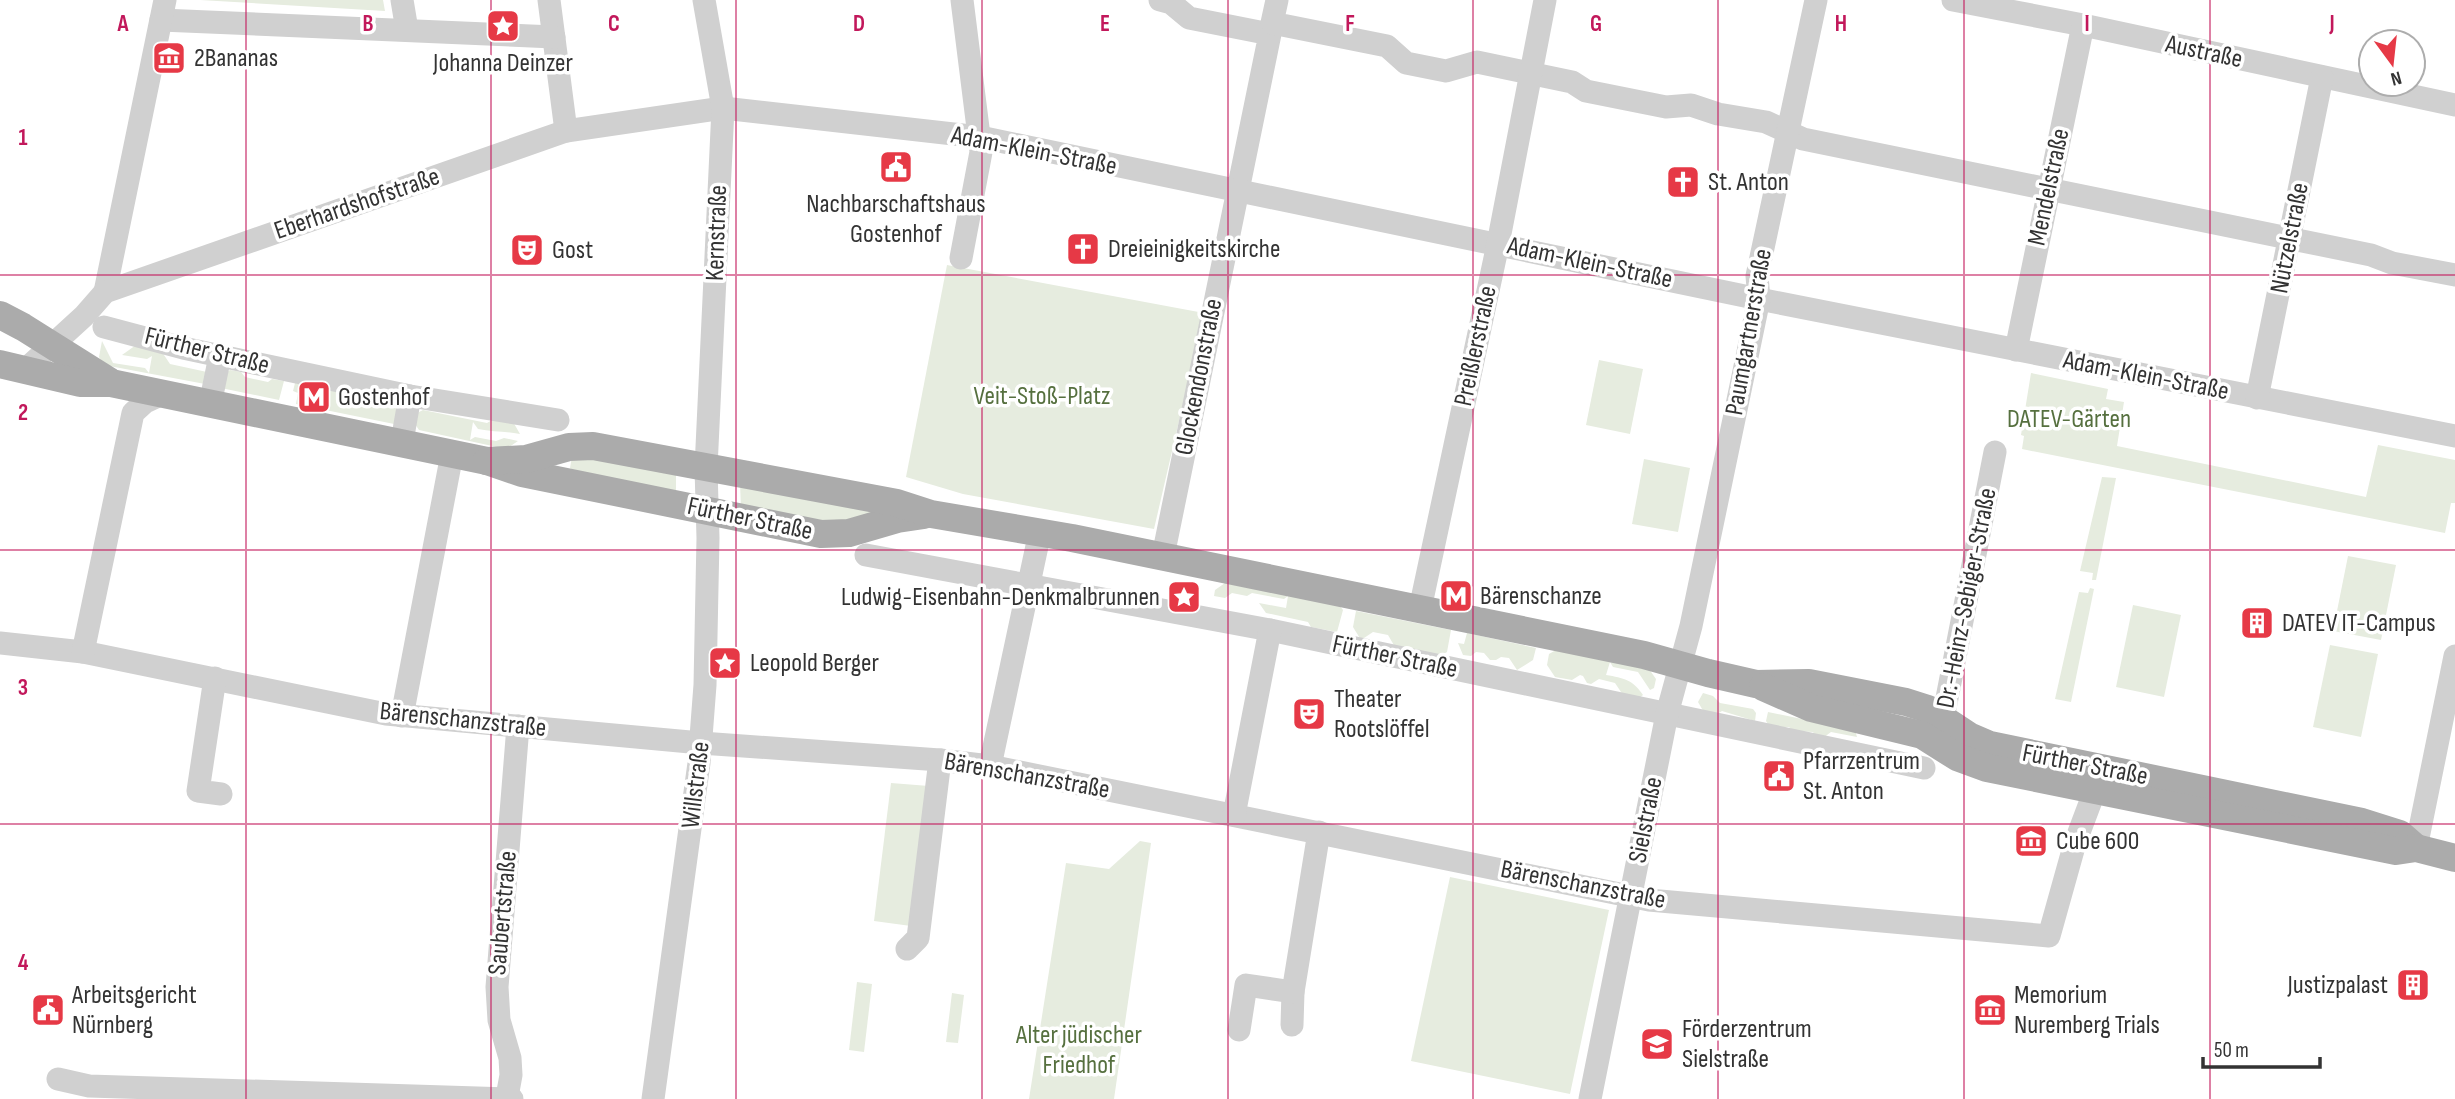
<svg xmlns="http://www.w3.org/2000/svg" width="2455" height="1099" font-family="'Sofia Sans Condensed',sans-serif">
<style>
.green{fill:#e6ecdf}
.lines{fill:none;stroke-linecap:round;stroke-linejoin:round}
.minor{stroke:#d0d0d0;stroke-width:23}
.major{stroke:#ababab;stroke-width:28}
.grid{fill:none;stroke:#c2185b;stroke-width:2;stroke-opacity:0.55}
.labels{text-anchor:middle;dominant-baseline:central;stroke-width:7;stroke-linejoin:round;paint-order:stroke}
.street-label{font-size:26px;fill:#333;stroke:#fff}
.poi-label{font-size:26px;fill:#333;stroke:#fff;text-anchor:start}
.park-label{font-size:26px;fill:#56703f;stroke:#fff}
.grid-label{font-size:23px;text-anchor:middle;font-weight:bold;fill:#c2185b;stroke:#fff;stroke-width:7;stroke-linejoin:round;paint-order:stroke}
</style>
<rect width="100%" height="100%" fill="#fff"/>
<g class="green">
<polygon points="200,0 383,0 385,11"/>
<polygon points="947,265 1204,313 1154,529 963,494 906,477"/>
<polygon points="102,341 113,363 145,368 149,373 152,356 147,359 122,355 136,345 160,349 170,364 207,372 205,384 104,365 99,357"/>
<polygon points="1599,360 1643,369 1630,434 1586,425"/>
<polygon points="230,370 241,372 245,377 268,382 272,379 284,381 279,400 221,388 223,375"/>
<polygon points="2031,373 2108,389 2106,399 2124,402 2117,446 2366,497 2378,445 2455,460 2455,503 2451,503 2445,533 2022,449 2024,436 2021,435"/>
<polygon points="295,383 337,391 341,397 351,399 354,396 370,400 373,404 385,406 390,402 399,404 399,425 296,404 298,393 293,391"/>
<path d="M423,410L487,423L497,417L512,420L520,434C505,431 492,432 478,429L473,422L470,440L475,437L496,441L504,438L518,441L506,449L419,430L415,424L417,413Z"/>
<polygon points="572,456 676,469 676,493 574,473 570,468"/>
<polygon points="1644,459 1690,468 1678,532 1632,524"/>
<polygon points="2102,477 2116,478 2096,580 2092,580 2093,573 2080,571"/>
<polygon points="740,483 886,506 850,525 741,510"/>
<polygon points="2348,556 2396,565 2381,640 2333,631"/>
<polygon points="1225,583 1340,606 1343,610 1337,632 1311,627 1308,622 1266,613 1259,603 1286,608 1288,596 1284,599 1252,593 1247,596 1232,593 1225,598 1214,596 1215,590"/>
<polygon points="2090,588 2094,589 2071,702 2055,699 2079,592 2088,593"/>
<polygon points="2133,605 2181,615 2164,697 2116,687"/>
<polygon points="1356,611 1451,630 1447,652 1433,660 1395,647 1388,635 1373,632 1361,640 1353,627"/>
<polygon points="1467,633 1536,648 1533,660 1517,670 1509,658 1501,657 1496,660 1490,660 1484,653 1476,652 1471,656 1463,655 1458,643 1464,644"/>
<polygon points="2330,645 2378,654 2361,737 2313,727"/>
<path d="M1556,650L1649,669L1656,679L1654,688L1650,690L1638,672L1613,667L1610,662L1606,675C1624,678 1633,680 1643,695L1639,698L1623,695L1615,683L1599,679L1591,684L1587,683L1583,676L1580,675L1572,680L1555,677L1547,665L1549,654Z"/>
<polygon points="1703,693 1713,696 1720,703 1753,709 1756,713 1755,721 1722,711 1714,716 1705,714 1698,702"/>
<polygon points="1768,712 1855,730 1857,737 1831,732 1823,738 1816,737 1813,732 1793,731 1789,727 1770,727 1766,721"/>
<polygon points="891,783 929,786 911,926 874,921"/>
<polygon points="1140,841 1151,843 1114,1099 1029,1099 1066,863 1109,869"/>
<polygon points="1450,877 1609,910 1570,1094 1411,1061"/>
<polygon points="857,982 872,984 864,1052 849,1050"/>
<polygon points="952,993 964,995 958,1043 946,1042"/>
</g>
<g class="lines">
<g class="minor">
<polyline points="402,0 407,30"/>
<polyline points="549,0 566,131"/>
<polyline points="1160,0 1171,3 1189,18 1270,34 1163,556"/>
<polyline points="1277,0 1272,23 1387,46 1406,63 1446,71 1477,62 1572,82 1586,91 1666,107 1691,105 1718,114 1766,122 1803,139 2371,255 2392,263 2455,275"/>
<polyline points="1953,0 2083,25 2455,105"/>
<polyline points="161,20 554,37"/>
<polyline points="961,258 981,152 962,0"/>
<polyline points="105,292 165,0"/>
<polyline points="104,327 183,348 410,396 558,420"/>
<polyline points="2016,350 2083,25"/>
<polyline points="25,370 84,316 105,292 566,131 723,108 980,137 1759,299 2455,436"/>
<polyline points="213,390 220,356"/>
<polyline points="2257,398 2322,77"/>
<polyline points="404,430 410,396"/>
<polyline points="866,555 1270,630 1924,768"/>
<polyline points="1420,609 1498,244 1545,0"/>
<polyline points="0,643 83,652 386,714 701,743 940,760 990,766 1649,900 2049,936 2075,843 2095,790"/>
<polyline points="83,652 133,413 145,402 162,394"/>
<polyline points="215,678 198,791 221,794"/>
<polyline points="402,716 452,454"/>
<polyline points="1940,734 1995,452"/>
<polyline points="990,766 1040,532"/>
<polyline points="1234,815 1270,630"/>
<polyline points="2416,848 2455,656"/>
<polyline points="907,949 918,938 940,760"/>
<polyline points="1292,1025 1293,992"/>
<polyline points="1239,1030 1246,985 1293,992 1319,832"/>
<polyline points="58,1079 89,1086 512,1099"/>
<polyline points="507,1097 511,1075 510,1058 499,1020 497,987 518,726"/>
<polyline points="653,1099 699,763 705,685 708,538 706,468 723,108 704,0"/>
<polyline points="1590,1099 1667,714 1691,626 1759,299 1757,276 1816,0"/>
</g>
<g class="major">
<polyline points="0,315 23,327 109,381"/>
<polyline points="0,364 80,383 111,383 487,461 522,473 821,534 849,533 897,519 924,515"/>
<polyline points="487,461 526,459 569,447 593,446 897,503 931,514 1072,538 1644,655 1708,673 1756,684 1809,683 1906,702 1928,709 1969,736 1990,745 2362,822 2400,834 2416,848"/>
<polyline points="1763,687 1811,708 1922,735 1957,757 1987,768 2396,851 2416,848 2455,858"/>
</g>
</g>
<path class="grid" d="M246,0V1099M491,0V1099M736,0V1099M982,0V1099M1228,0V1099M1473,0V1099M1718,0V1099M1964,0V1099M2210,0V1099M0,275H2455M0,550H2455M0,824H2455"/>
<defs>
<symbol id="sight-square" viewBox="-11 -11 22 22"><rect x="-9" y="-9" width="18" height="18" rx="4" fill="#e63946" stroke="#fff"/><path d="M0-6L1.8-2.2L6-1.7L2.9 1.2L3.7 5.4L0 3.3L-3.7 5.4L-2.9 1.2L-6-1.7L-1.8-2.2Z" fill="#fff"/></symbol>
<symbol id="museum-square" viewBox="-11 -11 22 22"><rect x="-9" y="-9" width="18" height="18" rx="4" fill="#e63946" stroke="#fff"/><path d="M0-6L6-3V-2H-6V-3ZM-5-1h2V3h-2ZM-1-1h2V3h-2ZM3-1h2V3H3ZM-6 4H6V6H-6Z" fill="#fff"/></symbol>
<symbol id="civic-square" viewBox="-11 -11 22 22"><rect x="-9" y="-9" width="18" height="18" rx="4" fill="#e63946" stroke="#fff"/><path d="M-.6-6.5H3V-4.5H.6V-3L4-1V1h2V6H-6V1h2V-1L-.6-3ZM-1.2 2.5V6h2.4V2.5Z" fill="#fff"/></symbol>
<symbol id="church-square" viewBox="-11 -11 22 22"><rect x="-9" y="-9" width="18" height="18" rx="4" fill="#e63946" stroke="#fff"/><path d="M-1.2-6h2.4v3.5h3.3v2.4h-3.3V6h-2.4V-.1h-3.3v-2.4h3.3Z" fill="#fff"/></symbol>
<symbol id="theatre-square" viewBox="-11 -11 22 22"><rect x="-9" y="-9" width="18" height="18" rx="4" fill="#e63946" stroke="#fff"/><path d="M-5-5.5Q0-4 5-5.5V0Q5 5 0 6Q-5 5-5 0ZM-3.3-2.5H-1v1.5H-3.3ZM1-2.5H3.3v1.5H1ZM-2.8 1Q0 5.5 2.8 1Z" fill="#fff"/></symbol>
<symbol id="metro-square" viewBox="-11 -11 22 22"><rect x="-9" y="-9" width="18" height="18" rx="4" fill="#e63946" stroke="#fff"/><path d="M-5.5 5V-5H-3L0 0L3-5H5.5V5H3V-.5L0 4L-3-.5V5Z" fill="#fff"/></symbol>
<symbol id="building-square" viewBox="-11 -11 22 22"><rect x="-9" y="-9" width="18" height="18" rx="4" fill="#e63946" stroke="#fff"/><path d="M-4-6H4V6H1V3H-1V6H-4ZM-2.5-4.3h1.7v1.8h-1.7ZM.8-4.3h1.7v1.8H.8ZM-2.5-1h1.7V.8h-1.7ZM.8-1h1.7V.8H.8Z" fill="#fff"/></symbol>
<symbol id="school-square" viewBox="-11 -11 22 22"><rect x="-9" y="-9" width="18" height="18" rx="4" fill="#e63946" stroke="#fff"/><path d="M0-5L7-2L0 1L-7-2ZM-4 1L0 2.5L4 1V4Q0 6-4 4Z" fill="#fff"/></symbol>
</defs>
<g fill-rule="evenodd">
<use href="#sight-square" x="484" y="7" width="38" height="38"/>
<use href="#museum-square" x="150" y="39" width="38" height="38"/>
<use href="#civic-square" x="877" y="148" width="38" height="38"/>
<use href="#church-square" x="1664" y="163" width="38" height="38"/>
<use href="#church-square" x="1064" y="230" width="38" height="38"/>
<use href="#theatre-square" x="508" y="231" width="38" height="38"/>
<use href="#metro-square" x="295" y="378" width="38" height="38"/>
<use href="#metro-square" x="1437" y="577" width="38" height="38"/>
<use href="#sight-square" x="1165" y="578" width="38" height="38"/>
<use href="#building-square" x="2238" y="604" width="38" height="38"/>
<use href="#sight-square" x="706" y="644" width="38" height="38"/>
<use href="#theatre-square" x="1290" y="695" width="38" height="38"/>
<use href="#civic-square" x="1760" y="757" width="38" height="38"/>
<use href="#museum-square" x="2012" y="822" width="38" height="38"/>
<use href="#building-square" x="2394" y="966" width="38" height="38"/>
<use href="#civic-square" x="29" y="991" width="38" height="38"/>
<use href="#museum-square" x="1971" y="991" width="38" height="38"/>
<use href="#school-square" x="1638" y="1025" width="38" height="38"/>
</g>
<g class="labels">
<g class="street-label">
<text transform="translate(2204 52) rotate(12)">Austraße</text>
<text transform="translate(1034 151) rotate(11)">Adam-Klein-Straße</text>
<text transform="translate(2049 187) rotate(-78)">Mendelstraße</text>
<text transform="translate(357 204) rotate(-19)">Eberhardshofstraße</text>
<text transform="translate(717 233) rotate(-88)">Kernstraße</text>
<text transform="translate(2290 238) rotate(-79)">Nützelstraße</text>
<text transform="translate(1590 263) rotate(12)">Adam-Klein-Straße</text>
<text transform="translate(1749 332) rotate(-80)">Paumgartnerstraße</text>
<text transform="translate(1476 346) rotate(-78)">Preißlerstraße</text>
<text transform="translate(207 351) rotate(14)">Fürther Straße</text>
<text transform="translate(2146 376) rotate(11)">Adam-Klein-Straße</text>
<text transform="translate(1199 377) rotate(-79)">Glockendonstraße</text>
<text transform="translate(750 519) rotate(12)">Fürther Straße</text>
<text transform="translate(1967 598) rotate(-79)">Dr.-Heinz-Sebiger-Straße</text>
<text transform="translate(1395 657) rotate(12)">Fürther Straße</text>
<text transform="translate(463 720) rotate(6)">Bärenschanzstraße</text>
<text transform="translate(2085 765) rotate(11)">Fürther Straße</text>
<text transform="translate(1027 776) rotate(10)">Bärenschanzstraße</text>
<text transform="translate(696 785) rotate(-83)">Willstraße</text>
<text transform="translate(1646 820) rotate(-79)">Sielstraße</text>
<text transform="translate(1583 885) rotate(11)">Bärenschanzstraße</text>
<text transform="translate(503 913) rotate(-85)">Saubertstraße</text>
</g>
<g class="poi-label">
<text x="194" y="58">2Bananas</text>
<text x="503" y="63" text-anchor="middle">Johanna Deinzer</text>
<text x="1708" y="182">St. Anton</text>
<text x="896" y="204" text-anchor="middle">Nachbarschaftshaus<tspan x="896" dy="30">Gostenhof</tspan></text>
<text x="1108" y="249">Dreieinigkeitskirche</text>
<text x="552" y="250">Gost</text>
<text x="338" y="397">Gostenhof</text>
<text x="1480" y="596">Bärenschanze</text>
<text x="1160" y="597" text-anchor="end">Ludwig-Eisenbahn-Denkmalbrunnen</text>
<text x="2282" y="623">DATEV IT-Campus</text>
<text x="750" y="663">Leopold Berger</text>
<text x="1334" y="699">Theater<tspan x="1334" dy="30">Rootslöffel</tspan></text>
<text x="1803" y="761">Pfarrzentrum<tspan x="1803" dy="30">St. Anton</tspan></text>
<text x="2056" y="841">Cube 600</text>
<text x="2388" y="985" text-anchor="end">Justizpalast</text>
<text x="72" y="995">Arbeitsgericht<tspan x="72" dy="30">Nürnberg</tspan></text>
<text x="2014" y="995">Memorium<tspan x="2014" dy="30">Nuremberg Trials</tspan></text>
<text x="1682" y="1029">Förderzentrum<tspan x="1682" dy="30">Sielstraße</tspan></text>
</g>
<g class="park-label">
<text x="1042" y="396">Veit-Stoß-Platz</text>
<text x="2069" y="419">DATEV-Gärten</text>
<text x="1079" y="1035">Alter jüdischer<tspan x="1079" dy="30">Friedhof</tspan></text>
</g>
</g>
<g class="grid-label">
<text x="123" y="31">A</text>
<text x="368" y="31">B</text>
<text x="614" y="31">C</text>
<text x="859" y="31">D</text>
<text x="1105" y="31">E</text>
<text x="1350" y="31">F</text>
<text x="1596" y="31">G</text>
<text x="1841" y="31">H</text>
<text x="2087" y="31">I</text>
<text x="2332" y="31">J</text>
<text x="23" y="145">1</text>
<text x="23" y="420">2</text>
<text x="23" y="695">3</text>
<text x="23" y="970">4</text>
</g>
<g transform="translate(2392 63) rotate(165)"><circle r="33" fill="#ffffff" stroke="#adadad" stroke-width="2"/>
<path d="M0-5L12 26L0 18L-12 26Z" fill="#e63946"/>
<text y="-10" font-size="19" font-weight="bold" text-anchor="middle" fill="#333333">N</text>
</g>
<path d="M2203 1057v10h117v-10" fill="none" stroke="#333333" stroke-width="3.5"/>
<text x="2214" y="1057" font-size="21" fill="#333333" stroke="#ffffff" stroke-width="5" paint-order="stroke">50 m</text>
</svg>
